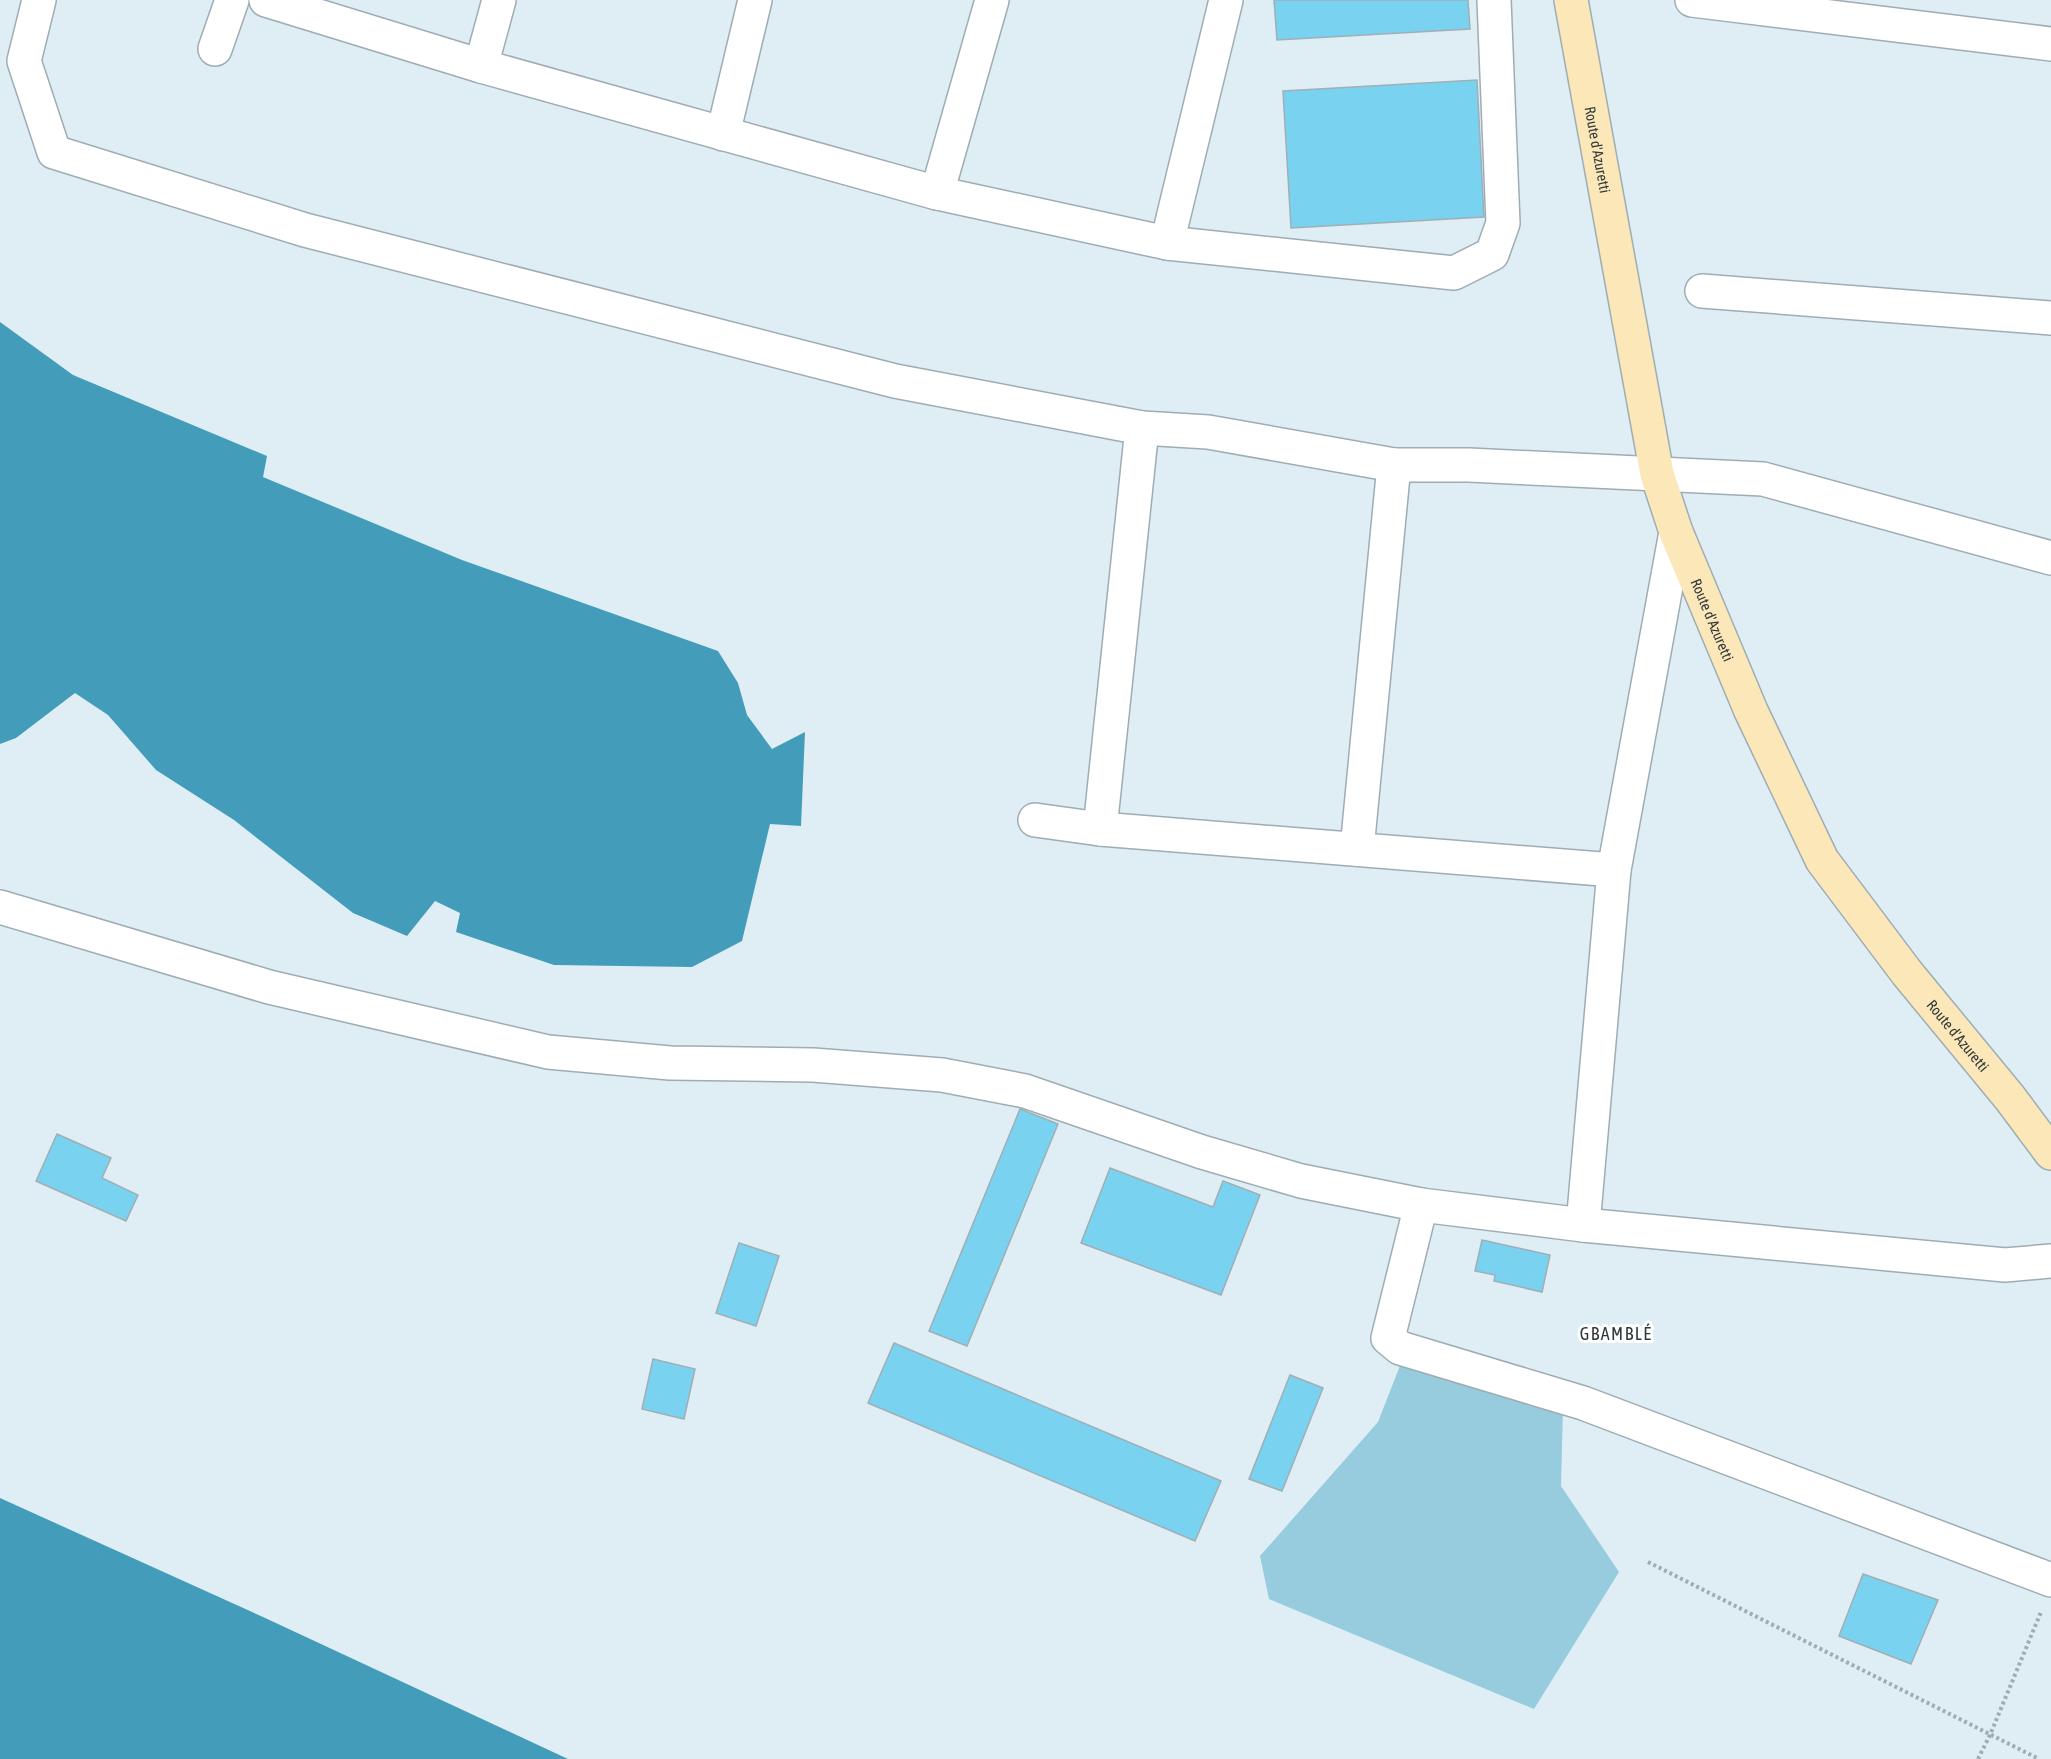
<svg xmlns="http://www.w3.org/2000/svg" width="2051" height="1759" font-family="'Asap Condensed',sans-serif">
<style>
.green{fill:#97cbde}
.water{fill:#439dba}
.building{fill:#79d2f0;stroke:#a0afb5;stroke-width:1.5}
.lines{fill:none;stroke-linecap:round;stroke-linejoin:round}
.street-casing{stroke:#9eadb3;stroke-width:36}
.secondary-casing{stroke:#9eadb3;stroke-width:36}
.path{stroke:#9facb0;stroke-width:4;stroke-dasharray:3 3;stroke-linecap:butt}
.street{stroke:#fff;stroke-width:33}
.secondary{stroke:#fbe7b8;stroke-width:33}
.labels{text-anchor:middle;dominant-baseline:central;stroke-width:6;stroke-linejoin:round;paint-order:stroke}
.street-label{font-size:15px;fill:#32393b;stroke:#fff}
.quarter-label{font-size:18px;letter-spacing:1.5px;fill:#32393b;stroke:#fff}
</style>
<rect width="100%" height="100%" fill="#deeef4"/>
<polygon class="green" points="1403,1358 1563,1406 1561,1486 1619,1572 1534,1709 1269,1599 1260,1556 1378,1422"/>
<g class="water">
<polygon points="0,322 73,375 267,456 263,477 462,560 718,651 738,683 747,715 772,749 805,732 801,826 770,824 742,941 692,967 554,965 456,932 460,913 435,901 407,936 353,913 234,820 156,770 108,715 75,693 16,738 0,744"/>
<polygon points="0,1498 263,1617 568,1759 0,1759"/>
</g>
<g class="building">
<polygon points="1274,0 1468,0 1470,29 1277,40"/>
<polygon points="1477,80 1484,217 1291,228 1283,91"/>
<polygon points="1020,1109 1058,1124 967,1346 929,1331"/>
<polygon points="57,1134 111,1158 102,1178 138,1195 126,1221 36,1181"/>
<polygon points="1110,1168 1213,1207 1223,1181 1260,1195 1221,1295 1081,1243"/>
<polygon points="1482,1240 1550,1255 1542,1292 1494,1281 1495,1275 1475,1271"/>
<polygon points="739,1243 779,1256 756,1326 716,1313"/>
<polygon points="894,1343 1221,1481 1195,1541 868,1403"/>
<polygon points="653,1359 695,1369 684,1419 642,1409"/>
<polygon points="1290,1375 1323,1388 1282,1491 1249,1479"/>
<polygon points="1863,1574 1938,1600 1911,1664 1839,1636"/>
</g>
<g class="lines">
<defs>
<g id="street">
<polyline points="39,0 24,61 54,152 305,230 895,381 1142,428 1208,432 1394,465 1469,465 1763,479 2051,558"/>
<polyline points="266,0 481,66 937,193 1167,243 1454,273 1492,254 1503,223 1494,0"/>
<polyline points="1692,0 2051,44"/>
<polyline points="215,49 232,0"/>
<polyline points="481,66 499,0"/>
<polyline points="723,134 755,0"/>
<polyline points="937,193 992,0"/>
<polyline points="1167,243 1226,0"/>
<polyline points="1702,291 2051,318"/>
<polyline points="1035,820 1100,829 1614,870 1583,1225"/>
<polyline points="1100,829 1142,428"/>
<polyline points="1357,849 1394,465"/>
<polyline points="1614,870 1676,532"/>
<polyline points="0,907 269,987 548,1052 670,1063 813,1065 942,1075 1025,1091 1202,1152 1301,1181 1421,1205 1583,1225 2005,1265 2051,1261"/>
<polyline points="1421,1205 1388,1338 1400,1348 1583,1403 2051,1580"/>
</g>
<g id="secondary">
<path id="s1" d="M1571,0L1657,474L1676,532L1751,711L1822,860L1907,973L2010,1098L2051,1153"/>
</g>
</defs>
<use href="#street" class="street-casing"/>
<use href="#secondary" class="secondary-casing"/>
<g class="path">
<polyline points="1648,1562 2039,1759"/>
<polyline points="1978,1759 1990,1735 2041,1612"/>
</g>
<use href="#street" class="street"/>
<use href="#secondary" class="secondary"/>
</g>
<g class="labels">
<g class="street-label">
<text stroke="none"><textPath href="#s1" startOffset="152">Route d'Azuretti</textPath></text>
<text stroke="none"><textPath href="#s1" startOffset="638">Route d'Azuretti</textPath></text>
<text stroke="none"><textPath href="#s1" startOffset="1124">Route d'Azuretti</textPath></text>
</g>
<g class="quarter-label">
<text x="1616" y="1333">GBAMBLÉ</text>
</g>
</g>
</svg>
